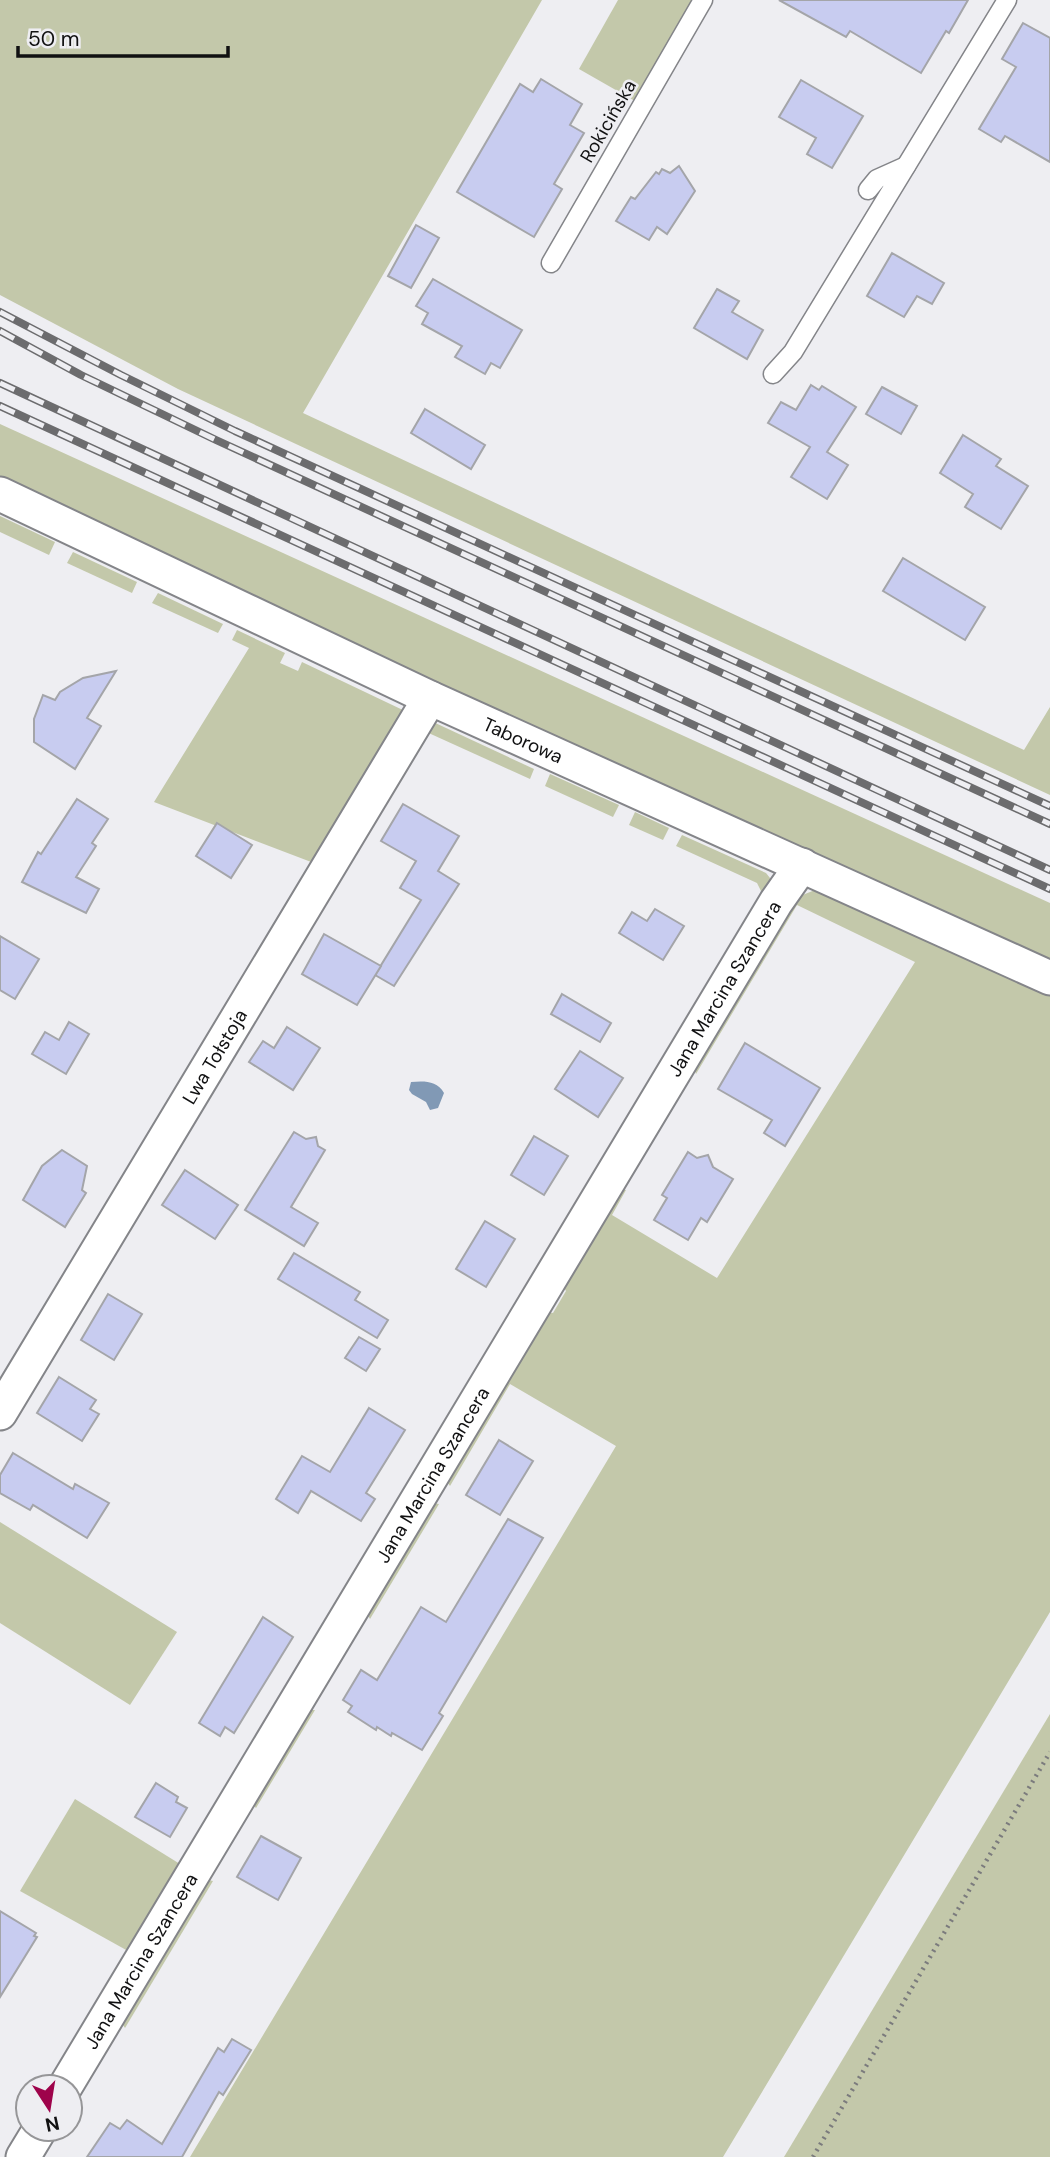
<svg xmlns="http://www.w3.org/2000/svg" width="1050" height="2157" font-family="'DM Sans',sans-serif">
<style>
.green{fill:#c3c8aa}
.water{fill:#8199b5}
.building{fill:#c8ccf0;stroke:#a4a5a9;stroke-width:2}
.lines{fill:none;stroke-linecap:round;stroke-linejoin:round}
.lane-casing{stroke:#848589;stroke-width:21}
.street-casing{stroke:#848589;stroke-width:37}
.path{stroke:#7b7b7d;stroke-width:4.5;stroke-dasharray:2 5;stroke-linecap:butt}
.lane{stroke:#fff;stroke-width:18}
.street{stroke:#fff;stroke-width:33}
.rail-casing{stroke:#6c6c6e;stroke-width:8}
.rail{stroke:#eeeef2;stroke-width:5;stroke-dasharray:16;stroke-linecap:butt}
.labels{text-anchor:middle;dominant-baseline:central;stroke-width:5;stroke-linejoin:round;paint-order:stroke}
.street-label{font-size:19px;fill:#111112;stroke:#eeeef2}
</style>
<rect width="100%" height="100%" fill="#eeeef2"/>
<g class="green">
<polygon points="0,0 542,0 303,413 1024,750 1050,707 1050,795 178,389 0,295"/>
<polygon points="618,0 693,0 635,101 579,69"/>
<polygon points="0,424 1050,903 1050,969 0,482"/>
<polygon points="0,516 55,542 49,555 0,532"/>
<polygon points="73,552 137,582 132,593 67,563"/>
<polygon points="158,593 223,624 218,633 152,603"/>
<polygon points="237,630 285,653 280,663 298,671 302,662 407,712 319,865 154,802 249,648 232,640"/>
<polygon points="431,721 534,769 530,779 422,730"/>
<polygon points="550,774 619,805 613,817 545,786"/>
<polygon points="635,812 669,828 663,840 629,825"/>
<polygon points="682,835 766,873 770,878 772,885 628,1131 619,1129 763,895 757,883 676,846"/>
<polygon points="820,888 1050,988 1050,1612 723,2157 190,2157 616,1446 510,1384 450,1486 443,1476 542,1311 553,1313 566,1291 560,1281 617,1188 626,1190 612,1215 717,1278 915,962 797,905 696,1074 692,1062 779,918 800,896"/>
<polygon points="428,1502 439,1504 370,1619 364,1608"/>
<polygon points="0,1522 177,1632 130,1705 0,1623"/>
<polygon points="305,1710 315,1710 256,1808 249,1801"/>
<polygon points="1050,1714 1050,2157 784,2157"/>
<polygon points="75,1799 180,1864 128,1951 20,1891"/>
<polygon points="203,1879 213,1881 125,2028 119,2019"/>
</g>
<path class="water" d="M411,1082C423,1081 437,1080 444,1093L438,1108L430,1110L426,1102L412,1094L409,1090Z"/>
<g class="building">
<polygon points="779,0 968,0 949,33 946,31 921,73 850,31 846,37"/>
<polygon points="1023,23 1050,38 1050,162 1005,136 1001,142 979,129 1016,67 1002,59"/>
<polygon points="541,79 582,104 570,125 584,133 554,184 562,189 534,237 457,192 520,84 533,92"/>
<polygon points="801,80 863,116 832,168 807,154 816,138 779,117"/>
<polygon points="679,166 695,191 667,234 657,227 649,240 616,221 631,197 635,199 656,172 659,174 662,169 670,173"/>
<polygon points="416,225 439,238 411,288 388,276"/>
<polygon points="892,253 944,283 932,304 917,296 904,317 867,296"/>
<polygon points="433,279 522,330 500,368 491,363 485,374 455,357 462,346 422,324 428,313 416,306"/>
<polygon points="717,289 739,301 732,312 763,330 747,359 694,328"/>
<polygon points="811,385 819,390 822,386 856,407 827,452 848,465 827,499 791,477 810,447 768,423 781,402 796,410"/>
<polygon points="882,387 917,406 901,434 866,414"/>
<polygon points="425,409 485,445 471,469 411,433"/>
<polygon points="963,435 1001,459 996,466 1028,486 1001,529 965,507 973,494 940,473"/>
<polygon points="903,558 985,607 965,640 883,591"/>
<polygon points="116,671 87,718 101,726 75,769 34,742 34,719 43,695 55,700 60,692 83,678"/>
<polygon points="77,799 108,819 92,843 96,846 76,877 99,889 86,913 22,882 38,852 41,854"/>
<polygon points="403,804 459,836 438,871 459,884 394,986 375,975 421,900 400,888 416,861 381,841"/>
<polygon points="217,823 252,845 231,878 196,856"/>
<polygon points="655,909 684,926 663,960 619,933 632,912 647,921"/>
<polygon points="324,934 381,966 357,1005 302,974"/>
<polygon points="0,936 39,959 15,999 0,990"/>
<polygon points="562,994 611,1023 600,1042 551,1014"/>
<polygon points="69,1022 89,1034 66,1074 32,1054 45,1032 59,1040"/>
<polygon points="287,1027 320,1048 293,1090 249,1062 263,1041 274,1048"/>
<polygon points="745,1043 820,1088 785,1146 764,1133 772,1120 718,1089"/>
<polygon points="580,1051 623,1078 598,1117 555,1089"/>
<polygon points="294,1132 306,1139 316,1137 318,1146 325,1150 291,1207 318,1223 304,1246 245,1210"/>
<polygon points="534,1136 568,1156 544,1195 511,1175"/>
<polygon points="62,1150 87,1166 82,1190 86,1193 65,1227 23,1200 42,1166"/>
<polygon points="688,1152 697,1158 708,1155 713,1167 733,1179 707,1222 701,1218 688,1240 654,1220 667,1198 662,1195"/>
<polygon points="185,1170 238,1205 215,1239 162,1205"/>
<polygon points="485,1221 515,1239 486,1287 456,1269"/>
<polygon points="294,1253 360,1292 355,1300 388,1320 377,1338 278,1279"/>
<polygon points="108,1294 142,1314 114,1360 81,1340"/>
<polygon points="359,1337 380,1349 366,1371 345,1358"/>
<polygon points="59,1377 96,1400 90,1409 99,1414 82,1441 37,1413"/>
<polygon points="369,1408 405,1430 366,1493 375,1499 361,1521 311,1491 298,1513 276,1499 302,1456 330,1472"/>
<polygon points="499,1440 533,1461 500,1515 466,1495"/>
<polygon points="13,1453 73,1489 75,1484 109,1503 87,1538 33,1505 30,1510 0,1493 0,1475"/>
<polygon points="508,1519 543,1538 439,1713 443,1716 422,1750 392,1733 391,1736 377,1727 376,1730 348,1712 352,1706 343,1700 361,1670 377,1680 421,1607 446,1622"/>
<polygon points="263,1617 293,1637 234,1733 225,1727 220,1736 199,1723"/>
<polygon points="156,1783 178,1797 176,1802 187,1808 170,1837 135,1817"/>
<polygon points="261,1836 301,1858 278,1900 237,1877"/>
<polygon points="0,1911 36,1933 34,1936 37,1937 0,1997"/>
<polygon points="232,2039 251,2050 223,2095 219,2092 182,2157 87,2157 110,2123 120,2129 127,2120 162,2144 218,2048 224,2052"/>
</g>
<g class="lines">
<defs>
<g id="lane">
<polyline points="868,190 877,179 906,166"/>
<polyline points="551,263 703,0"/>
<polyline points="773,374 793,352 1007,0"/>
</g>
<g id="street">
<path id="s1" d="M0,494L430,698L1050,978"/>
<path id="s2" d="M0,1413L430,698"/>
<path id="s3" d="M65,2087L776,902L802,865"/>
<polyline points="23,2157 40,2129"/>
</g>
</defs>
<use href="#lane" class="lane-casing"/>
<use href="#street" class="street-casing"/>
<polyline class="path" points="813,2157 1050,1752"/>
<use href="#lane" class="lane"/>
<use href="#street" class="street"/>
<defs>
<g id="rail">
<polyline points="0,312 121,375 235,431 1050,806"/>
<polyline points="0,331 81,375 216,440 1050,824"/>
<polyline points="0,383 1050,870"/>
<polyline points="0,406 1050,889"/>
</g>
</defs>
<use href="#rail" class="rail-casing"/>
<use href="#rail" class="rail"/>
</g>
<g class="labels">
<g class="street-label">
<text transform="translate(608 121) rotate(-60)">Rokicińska</text>
<text stroke="none"><textPath href="#s1" startOffset="578">Taborowa</textPath></text>
<text stroke="none"><textPath href="#s3" startOffset="1281">Jana Marcina Szancera</textPath></text>
<text stroke="none"><textPath href="#s2" startOffset="416">Lwa Tołstoja</textPath></text>
<text stroke="none"><textPath href="#s3" startOffset="714">Jana Marcina Szancera</textPath></text>
<text stroke="none"><textPath href="#s3" startOffset="147">Jana Marcina Szancera</textPath></text>
</g>
</g>
<g transform="translate(49 2108) rotate(168)"><circle r="33" fill="#eeeef2" stroke="#969698" stroke-width="2"/>
<path d="M0-5L12 26L0 18L-12 26Z" fill="#9e034b"/>
<text y="-10" font-size="19" font-weight="bold" text-anchor="middle" fill="#111112">N</text>
</g>
<path d="M18 46v10h210v-10" fill="none" stroke="#111112" stroke-width="3.5"/>
<text x="28" y="46" font-size="21" fill="#111112" stroke="#eeeef2" stroke-width="5" paint-order="stroke">50 m</text>
</svg>
